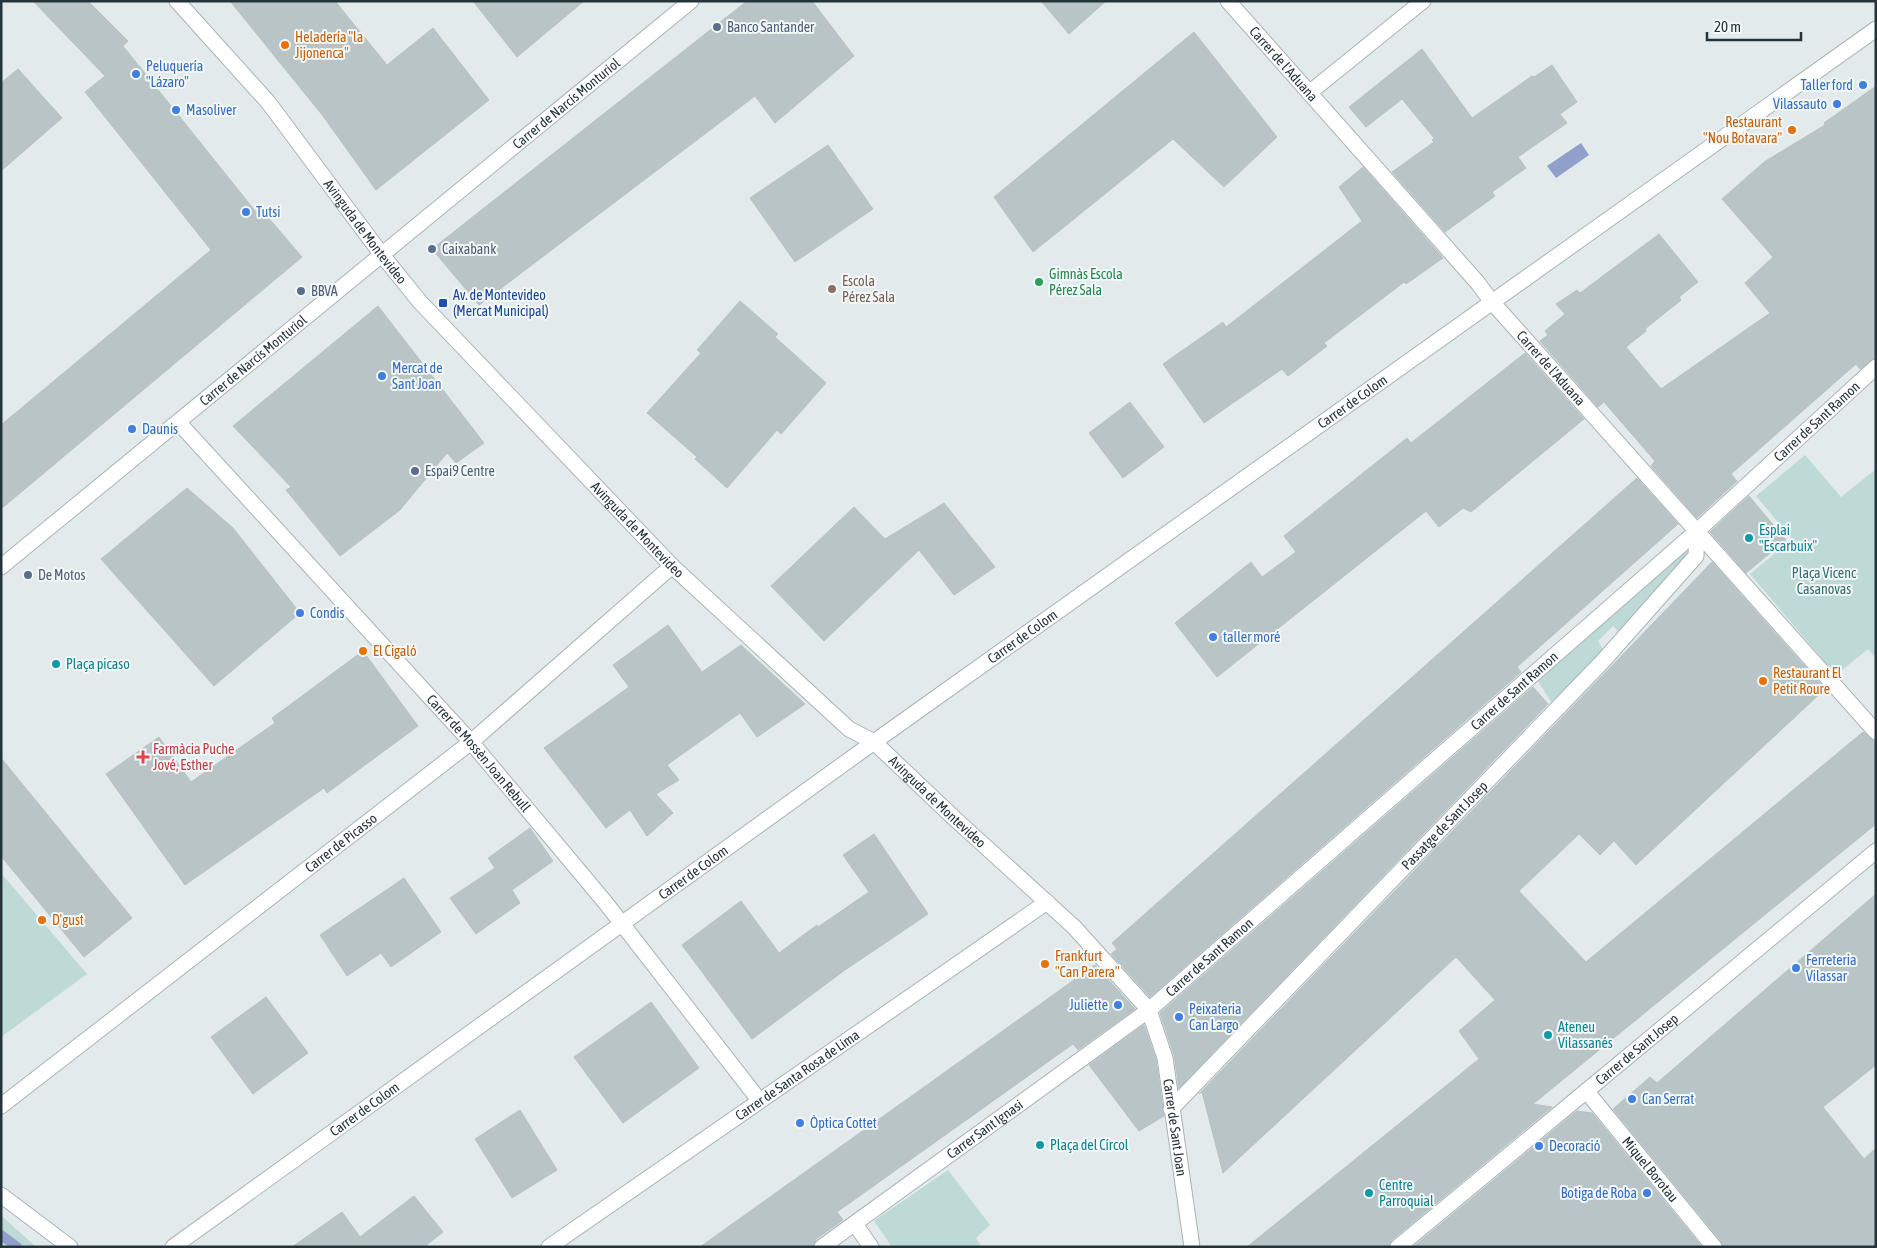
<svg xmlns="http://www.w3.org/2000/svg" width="1877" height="1248" font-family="'Asap Condensed',sans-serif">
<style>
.green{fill:#bedad6}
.water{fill:#91a0cb}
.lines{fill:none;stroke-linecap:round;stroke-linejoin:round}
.stream{stroke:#91a0cb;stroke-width:10}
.building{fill:#b9c4c6;stroke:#b6c2c4}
.street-casing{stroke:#aab3b6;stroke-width:17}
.secondary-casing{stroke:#a5b4b9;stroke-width:17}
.street{stroke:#fff;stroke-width:15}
.secondary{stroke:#fff;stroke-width:15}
.service-dot{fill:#5c6f8a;stroke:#f3f8f8;stroke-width:2}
.food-dot{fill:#e8710a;stroke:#f3f8f8;stroke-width:2}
.shop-dot{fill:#3f7fe0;stroke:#f3f8f8;stroke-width:2}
.leisure-dot{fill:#2e9e5b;stroke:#f3f8f8;stroke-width:2}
.education-dot{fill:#8d6e63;stroke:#f3f8f8;stroke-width:2}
.transit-dot{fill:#1a4fb4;stroke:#f3f8f8;stroke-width:2}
.culture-dot{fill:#0f9aa8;stroke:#f3f8f8;stroke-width:2}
.health-dot{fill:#e0444e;stroke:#f3f8f8;stroke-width:2}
.labels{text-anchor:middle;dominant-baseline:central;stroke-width:4;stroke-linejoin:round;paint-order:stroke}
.service-label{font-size:14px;fill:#4e5e75;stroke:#f3f8f8;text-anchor:start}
.food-label{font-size:14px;fill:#c56008;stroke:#f3f8f8;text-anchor:start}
.street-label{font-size:14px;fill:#25343b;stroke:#f3f8f8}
.shop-label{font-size:14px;fill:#366cbe;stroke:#f3f8f8;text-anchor:start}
.leisure-label{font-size:14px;fill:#27864d;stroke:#f3f8f8;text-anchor:start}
.education-label{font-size:14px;fill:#785e54;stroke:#f3f8f8;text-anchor:start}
.transit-label{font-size:14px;fill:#164399;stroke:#f3f8f8;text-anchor:start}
.culture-label{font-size:14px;fill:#0d838f;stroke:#f3f8f8;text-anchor:start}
.park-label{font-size:14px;fill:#336d6c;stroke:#f3f8f8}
.health-label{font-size:14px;fill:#be3a42;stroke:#f3f8f8;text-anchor:start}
</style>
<rect width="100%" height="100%" fill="#e3eaeb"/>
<g class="green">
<polygon points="1805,455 1841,497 1876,469 1876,658 1868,649 1836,675 1750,574 1792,539 1756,496"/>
<polygon points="1690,548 1694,549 1620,634 1613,626 1598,641 1604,651 1553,705 1538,681 1683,551"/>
<polygon points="1,873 87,974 1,1037"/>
<polygon points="948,1170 990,1225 976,1238 981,1246 892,1247 874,1221"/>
<polygon points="1,1216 3,1217 36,1247 1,1247"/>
</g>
<polygon class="water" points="1581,143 1589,155 1556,178 1547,166"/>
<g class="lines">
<polyline class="stream" points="1,1235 17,1247"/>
</g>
<g class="building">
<polygon points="33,1 88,1 128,41 123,46 256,212 260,208 302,257 1,509 1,425 211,250 85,92 105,76"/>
<polygon points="230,1 335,1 387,65 433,28 489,100 376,190 323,116"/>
<polygon points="473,1 584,1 517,57"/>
<polygon points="747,1 812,1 854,56 775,123 755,96 479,305 432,249"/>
<polygon points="1041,1 1106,1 1069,34"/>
<polygon points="1194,32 1277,137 1224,187 1173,139 1033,252 994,197"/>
<polygon points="1422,49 1472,118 1532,76 1534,77 1552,65 1577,102 1560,114 1567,123 1518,157 1526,168 1492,192 1495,196 1445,232 1392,172 1434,142 1432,140 1434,138 1402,99 1366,127 1349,107"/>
<polygon points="18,69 62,118 1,171 1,83"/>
<polygon points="1876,86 1876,358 1860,369 1856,364 1731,474 1737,481 1697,518 1651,466 1655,461 1604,402 1598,407 1540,341 1548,335 1545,331 1565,314 1556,304 1577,290 1580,293 1659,234 1698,282 1679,297 1681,300 1645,329 1646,331 1626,347 1661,389 1770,313 1745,283 1773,257 1722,199 1764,162 1825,125 1824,123"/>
<polygon points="828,145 873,209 795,262 750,198"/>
<polygon points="1363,167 1443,258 1406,284 1404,282 1324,343 1327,346 1288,376 1282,369 1204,423 1163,364 1223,322 1226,327 1362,221 1339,187"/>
<polygon points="740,301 778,334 775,337 826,383 781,434 777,430 727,488 695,459 697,457 647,413 701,353 697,350"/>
<polygon points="378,306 484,443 456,463 447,453 400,510 340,556 286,490 291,487 233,426"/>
<polygon points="1525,353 1584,419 1471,512 1463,508 1439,527 1426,511 1217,677 1175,623 1251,562 1262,577 1296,552 1284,536 1407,438 1411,443"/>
<polygon points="1130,402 1164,447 1123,478 1089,433"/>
<polygon points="1637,478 1678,524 1517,667 1521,672 1150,997 1111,954 1117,949 1112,943"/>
<polygon points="187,488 233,528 300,613 214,686 101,559"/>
<polygon points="1749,496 1786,540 1746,573 1710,532"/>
<polygon points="944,503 995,567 954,595 919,550 824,641 771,586 854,507 885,539"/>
<polygon points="1712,562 1825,689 1636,865 1614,841 1600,855 1579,834 1519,891 1586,962 1863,732 1876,742 1876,824 1533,1104 1552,1107 1392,1240 1389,1247 1247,1247 1479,1059 1459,1031 1495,1000 1456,957 1223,1173 1202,1092 1199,1094"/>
<polygon points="668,625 702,672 741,645 805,704 757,737 740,713 667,765 679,780 656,794 673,813 647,836 630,810 606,828 544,748 629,687 613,665"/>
<polygon points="363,651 418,726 327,793 324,788 185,885 106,774 159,737 191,782 275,723 272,718"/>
<polygon points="1533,687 1548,704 1179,1088 1174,1055 1160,1013"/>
<polygon points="1,758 132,918 84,957 1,856"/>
<polygon points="530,828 553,861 512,890 520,903 476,934 450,898 495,868 488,858"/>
<polygon points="874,834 928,914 845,970 752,1039 682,945 741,901 779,953 817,925 818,927 869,892 843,855"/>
<polygon points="404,878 441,932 391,967 381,953 347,976 320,935"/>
<polygon points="1876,894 1876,1065 1823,1107 1864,1159 1876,1148 1876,1247 1723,1247 1721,1241 1613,1109 1650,1077 1657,1083"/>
<polygon points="1095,965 1135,1009 1078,1050 1073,1044 837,1212 843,1220 816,1239 813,1247 700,1247"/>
<polygon points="266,997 308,1053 253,1094 211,1037"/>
<polygon points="651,1002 699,1068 623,1123 574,1057"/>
<polygon points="1144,1025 1156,1060 1164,1116 1139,1131 1089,1065"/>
<polygon points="520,1110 557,1170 512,1198 475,1139"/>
<polygon points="1577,1111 1592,1113 1702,1247 1413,1247"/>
<polygon points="414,1196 443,1232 424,1247 292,1247 342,1212 360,1237"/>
</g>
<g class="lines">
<defs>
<g id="street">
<path id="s1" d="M177,1L268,102L382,255L420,302L672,566L849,729L874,742L954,818L1074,927L1149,1010L1165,1058L1192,1247"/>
<path id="s2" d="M1228,1L1477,282L1492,302L1876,732"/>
<polyline points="1309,93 1423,1"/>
<path id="s3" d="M179,423L471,742L605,902L759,1100"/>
<path id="s4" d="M1,567L691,1"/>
<path id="s5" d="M1587,1092L1714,1247"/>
<path id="s6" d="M1,1106L471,742L672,566"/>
<path id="s7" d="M1171,1109L1603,661L1696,556L1697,531"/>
<polyline points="855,1224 871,1247"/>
<path id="s8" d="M173,1247L874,742L1876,29"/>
<path id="s9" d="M549,1247L1047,902"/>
<path id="s10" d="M822,1247L1149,1010L1697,531L1876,367"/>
<path id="s11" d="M1398,1247L1876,851"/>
</g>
<polyline id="secondary" points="1,1195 70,1247"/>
</defs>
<use href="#street" class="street-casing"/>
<use href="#secondary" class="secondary-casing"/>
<use href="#street" class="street"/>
<use href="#secondary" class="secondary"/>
</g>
<g class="service-dot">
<circle cx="717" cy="27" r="5"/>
<circle cx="432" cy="249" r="5"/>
<circle cx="301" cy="291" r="5"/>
<circle cx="415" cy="471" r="5"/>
<circle cx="28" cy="575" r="5"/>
</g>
<g class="food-dot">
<circle cx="285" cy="45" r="5"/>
<circle cx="1792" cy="130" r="5"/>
<circle cx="363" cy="651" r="5"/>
<circle cx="1763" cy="681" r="5"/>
<circle cx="42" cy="920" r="5"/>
<circle cx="1045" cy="964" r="5"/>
</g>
<g class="shop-dot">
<circle cx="136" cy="74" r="5"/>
<circle cx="1863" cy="85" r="5"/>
<circle cx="1837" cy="104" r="5"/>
<circle cx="176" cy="110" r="5"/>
<circle cx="246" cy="212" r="5"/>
<circle cx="382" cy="376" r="5"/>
<circle cx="132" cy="429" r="5"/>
<circle cx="300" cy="613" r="5"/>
<circle cx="1213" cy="637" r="5"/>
<circle cx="1796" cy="968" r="5"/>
<circle cx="1118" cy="1005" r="5"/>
<circle cx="1179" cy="1017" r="5"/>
<circle cx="1632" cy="1099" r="5"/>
<circle cx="800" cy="1123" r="5"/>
<circle cx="1539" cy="1146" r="5"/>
<circle cx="1647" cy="1193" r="5"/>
</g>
<circle class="leisure-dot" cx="1039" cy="282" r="5"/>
<circle class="education-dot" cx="832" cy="289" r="5"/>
<rect class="transit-dot" x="438" y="298" width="10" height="10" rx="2.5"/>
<g class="culture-dot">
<circle cx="1749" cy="538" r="5"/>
<circle cx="56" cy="664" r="5"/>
<circle cx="1548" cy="1035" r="5"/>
<circle cx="1040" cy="1145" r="5"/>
<circle cx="1369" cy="1193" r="5"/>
</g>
<path class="health-dot" d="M140.5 749.5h5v5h5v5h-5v5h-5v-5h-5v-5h5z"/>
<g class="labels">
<g class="service-label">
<text x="727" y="27">Banco Santander</text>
<text x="442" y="249">Caixabank</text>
<text x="311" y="291">BBVA</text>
<text x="425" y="471">Espai9 Centre</text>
<text x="38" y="575">De Motos</text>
</g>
<g class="food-label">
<text x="295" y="37">Heladería "la<tspan x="295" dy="16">Jijonenca"</tspan></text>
<text x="1782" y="122" text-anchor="end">Restaurant<tspan x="1782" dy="16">"Nou Botavara"</tspan></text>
<text x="373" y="651">El Cigaló</text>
<text x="1773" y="673">Restaurant El<tspan x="1773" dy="16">Petit Roure</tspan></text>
<text x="52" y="920">D'gust</text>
<text x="1055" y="956">Frankfurt<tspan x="1055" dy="16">"Can Parera"</tspan></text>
</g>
<g class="street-label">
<text stroke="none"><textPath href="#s2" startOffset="84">Carrer de l'Aduana</textPath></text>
<text stroke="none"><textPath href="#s4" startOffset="731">Carrer de Narcís Monturiol</textPath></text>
<text stroke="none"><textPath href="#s1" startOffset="298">Avinguda de Montevideo</textPath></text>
<text stroke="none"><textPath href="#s4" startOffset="326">Carrer de Narcís Monturiol</textPath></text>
<text stroke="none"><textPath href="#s2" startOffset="489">Carrer de l'Aduana</textPath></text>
<text stroke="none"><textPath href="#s8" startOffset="1451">Carrer de Colom</textPath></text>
<text stroke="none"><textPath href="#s10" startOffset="1294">Carrer de Sant Ramon</textPath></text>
<text stroke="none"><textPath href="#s1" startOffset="702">Avinguda de Montevideo</textPath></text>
<text stroke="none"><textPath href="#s8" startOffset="1046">Carrer de Colom</textPath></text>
<text stroke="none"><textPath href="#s10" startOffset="889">Carrer de Sant Ramon</textPath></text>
<text stroke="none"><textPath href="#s3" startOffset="446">Carrer de Mossèn Joan Rebull</textPath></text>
<text stroke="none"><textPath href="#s1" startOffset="1108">Avinguda de Montevideo</textPath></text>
<text stroke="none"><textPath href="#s7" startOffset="394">Passatge de Sant Josep</textPath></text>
<text stroke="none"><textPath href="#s6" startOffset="430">Carrer de Picasso</textPath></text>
<text stroke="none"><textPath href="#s8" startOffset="641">Carrer de Colom</textPath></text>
<text stroke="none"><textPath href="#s10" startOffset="484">Carrer de Sant Ramon</textPath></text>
<text stroke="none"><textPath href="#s11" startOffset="310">Carrer de Sant Josep</textPath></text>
<text stroke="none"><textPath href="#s9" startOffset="302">Carrer de Santa Rosa de Lima</textPath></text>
<text stroke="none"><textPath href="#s8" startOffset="236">Carrer de Colom</textPath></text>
<text stroke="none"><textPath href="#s1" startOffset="1526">Carrer de Sant Joan</textPath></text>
<text stroke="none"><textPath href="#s10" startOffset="201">Carrer Sant Ignasi</textPath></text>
<text stroke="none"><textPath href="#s5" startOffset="100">Miquel Borotau</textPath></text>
</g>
<g class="shop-label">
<text x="146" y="66">Peluquería<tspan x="146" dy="16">"Lázaro"</tspan></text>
<text x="1853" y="85" text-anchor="end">Taller ford</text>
<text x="1827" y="104" text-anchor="end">Vilassauto</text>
<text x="186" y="110">Masoliver</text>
<text x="256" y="212">Tutsi</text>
<text x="392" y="368">Mercat de<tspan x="392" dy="16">Sant Joan</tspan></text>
<text x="142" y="429">Daunis</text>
<text x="310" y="613">Condis</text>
<text x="1223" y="637">taller moré</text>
<text x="1806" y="960">Ferreteria<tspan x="1806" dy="16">Vilassar</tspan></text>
<text x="1108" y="1005" text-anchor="end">Juliette</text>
<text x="1189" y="1009">Peixateria<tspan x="1189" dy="16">Can Largo</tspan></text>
<text x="1642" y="1099">Can Serrat</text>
<text x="810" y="1123">Òptica Cottet</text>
<text x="1549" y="1146">Decoració</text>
<text x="1637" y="1193" text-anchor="end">Botiga de Roba</text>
</g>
<g class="leisure-label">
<text x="1049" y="274">Gimnàs Escola<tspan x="1049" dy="16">Pérez Sala</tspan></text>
</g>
<g class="education-label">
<text x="842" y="281">Escola<tspan x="842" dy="16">Pérez Sala</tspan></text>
</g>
<g class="transit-label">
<text x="453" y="295">Av. de Montevideo<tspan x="453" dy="16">(Mercat Municipal)</tspan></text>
</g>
<g class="culture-label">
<text x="1759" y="530">Esplai<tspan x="1759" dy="16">"Escarbuix"</tspan></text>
<text x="66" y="664">Plaça picaso</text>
<text x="1558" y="1027">Ateneu<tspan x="1558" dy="16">Vilassanés</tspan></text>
<text x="1050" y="1145">Plaça del Círcol</text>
<text x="1379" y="1185">Centre<tspan x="1379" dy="16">Parroquial</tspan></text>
</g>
<g class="park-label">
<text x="1824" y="573">Plaça Vicenc<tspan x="1824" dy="16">Casanovas</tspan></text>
</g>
<g class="health-label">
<text x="153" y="749">Farmàcia Puche<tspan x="153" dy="16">Jové, Esther</tspan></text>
</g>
</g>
<rect width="1877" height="1248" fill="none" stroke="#25343b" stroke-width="5"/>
<path d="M1707 32v8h94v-8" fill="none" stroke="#25343b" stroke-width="2.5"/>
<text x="1714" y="32" font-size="15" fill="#25343b" stroke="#f3f8f8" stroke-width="4" paint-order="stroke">20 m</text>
</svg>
